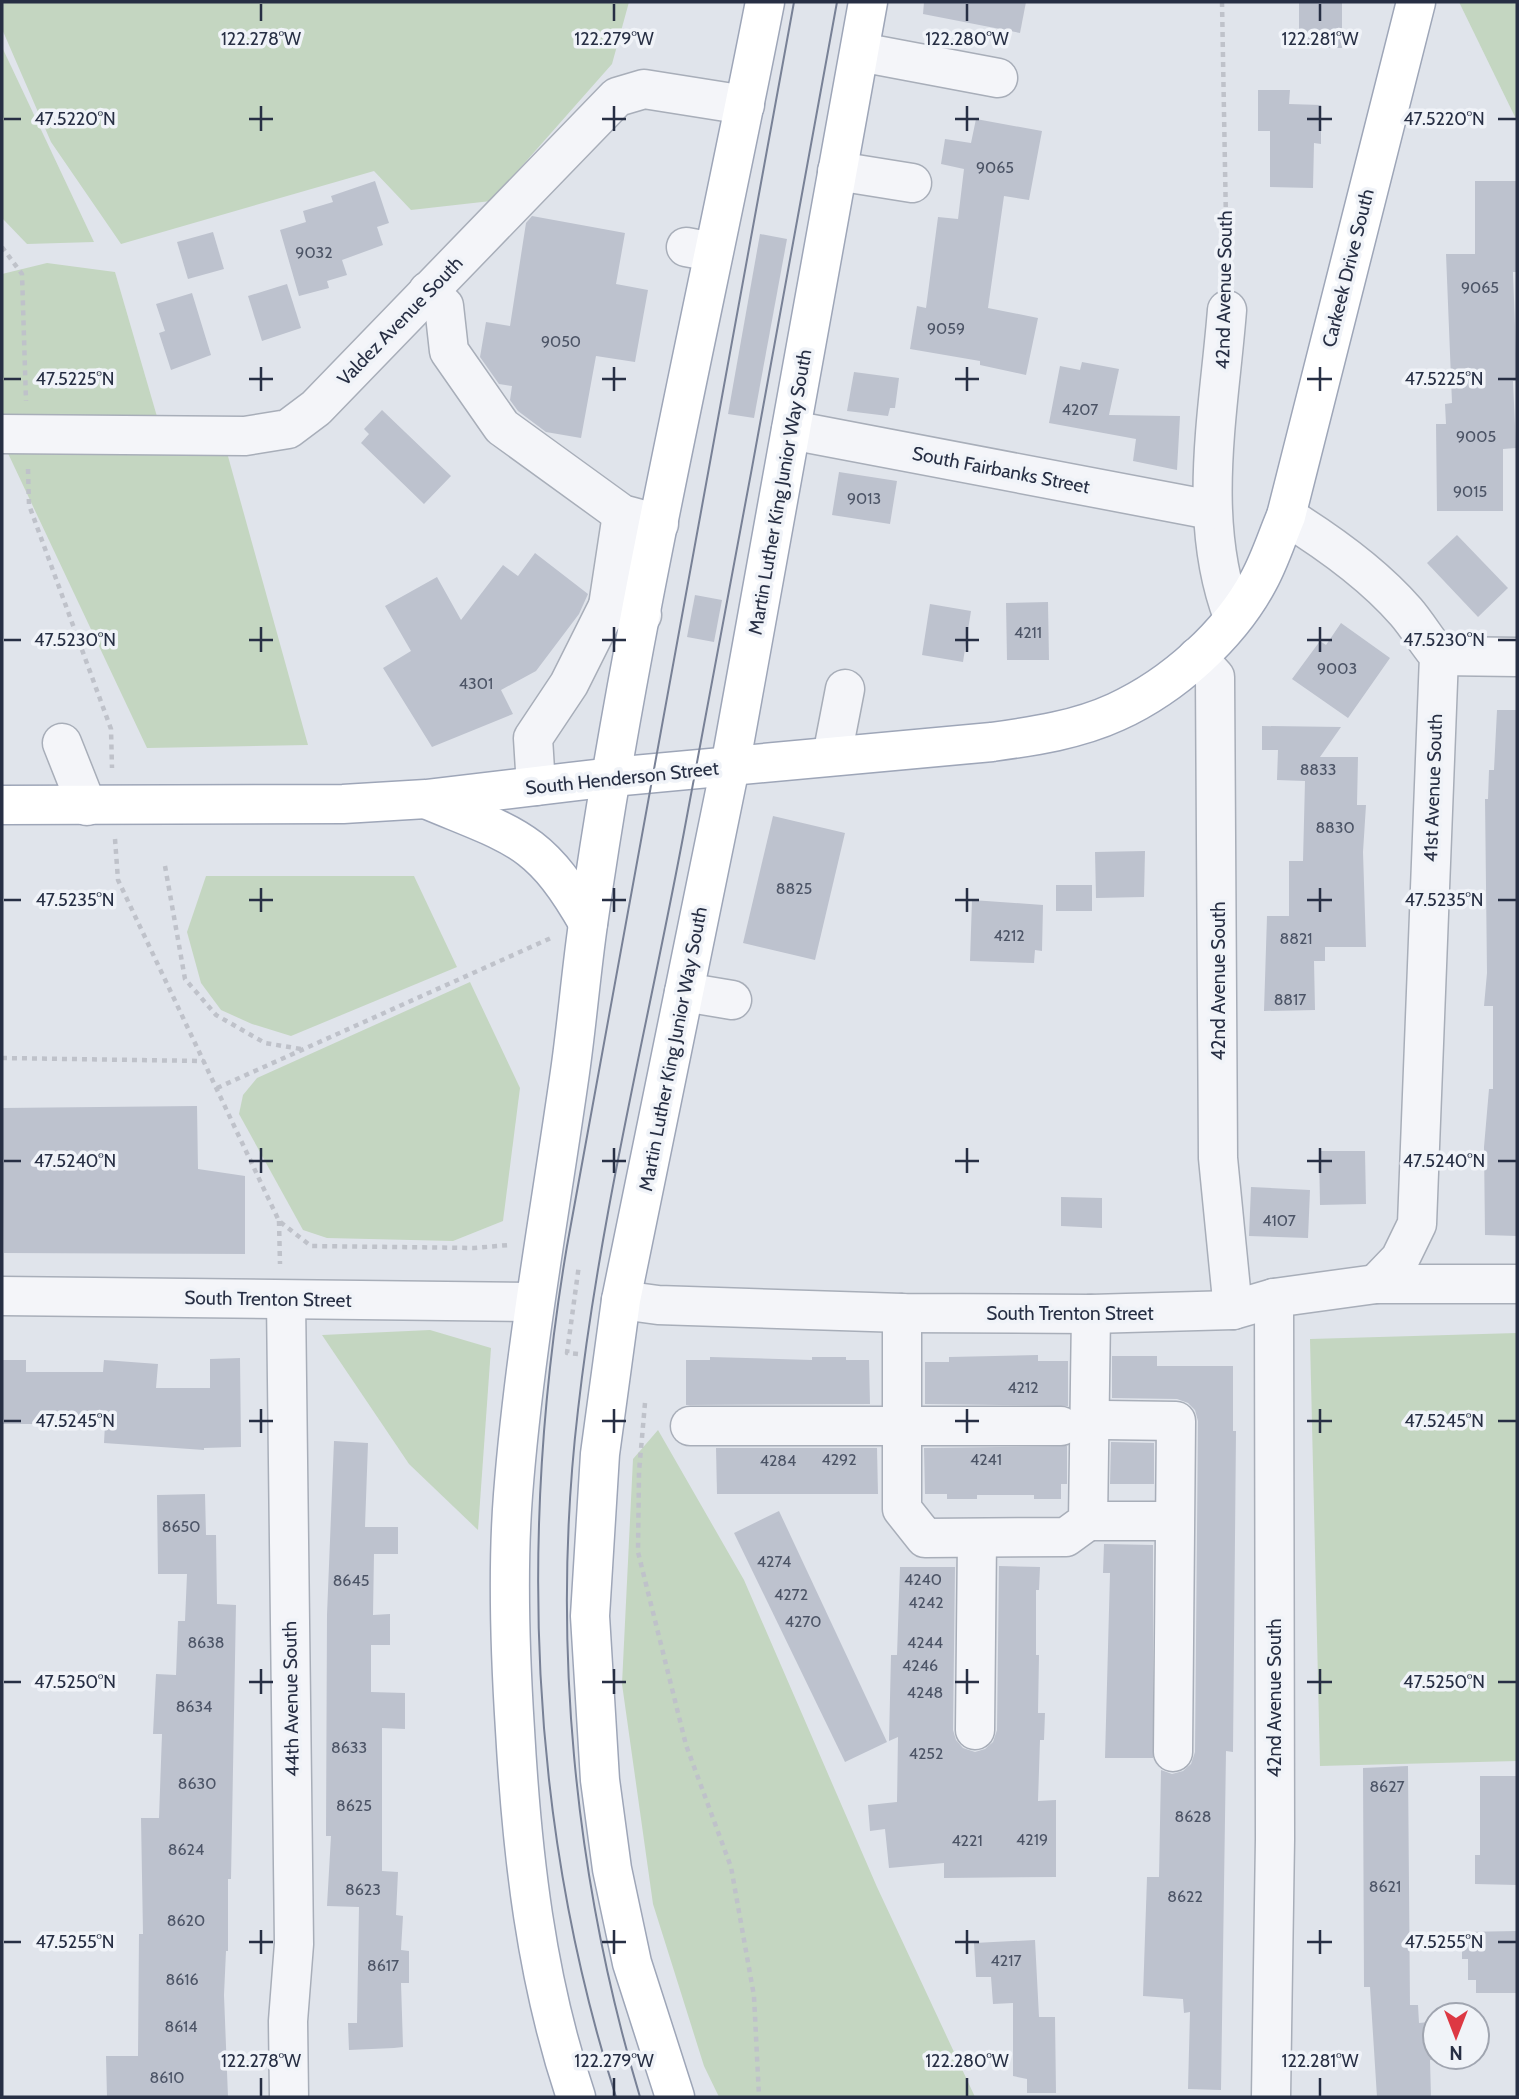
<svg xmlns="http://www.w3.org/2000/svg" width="1519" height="2099" font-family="Cabin,sans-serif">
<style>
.green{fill:#c4d6c1}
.building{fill:#bdc2ce}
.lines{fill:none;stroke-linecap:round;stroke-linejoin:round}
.minor-casing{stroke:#a8aeb9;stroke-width:41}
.major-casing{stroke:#9ea6b8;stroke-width:41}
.path{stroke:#bfc2ca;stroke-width:4.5;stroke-dasharray:5 5;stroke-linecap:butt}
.minor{stroke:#f4f5f9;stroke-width:38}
.major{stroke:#fff;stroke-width:38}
.tram{stroke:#788196;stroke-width:2}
.ticks{fill:none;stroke:#272f44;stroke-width:2.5}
.labels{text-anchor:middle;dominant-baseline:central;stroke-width:7;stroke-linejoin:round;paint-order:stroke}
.number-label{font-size:16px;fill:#4c5466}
.street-label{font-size:19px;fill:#272f44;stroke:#f0f3f8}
.ticks-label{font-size:18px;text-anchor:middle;fill:#272f44;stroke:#f0f3f8;stroke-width:7;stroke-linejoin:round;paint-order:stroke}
</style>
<rect width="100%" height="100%" fill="#e0e4eb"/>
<g class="green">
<polygon points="2,2 629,2 612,64 491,201 411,210 374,171 121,244 51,142 2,29"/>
<polygon points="1459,2 1517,2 1517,121"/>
<polygon points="2,47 94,242 27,244 2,218"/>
<polygon points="47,263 115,272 158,420 2,420 2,274"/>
<polygon points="5,447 226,449 308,745 147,748"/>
<polygon points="206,876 414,876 457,967 291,1036 252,1024 221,1010 201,983 187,932"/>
<polygon points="470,982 520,1088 503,1221 453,1241 327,1238 303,1230 239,1114 243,1095 257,1078"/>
<polygon points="430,1330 491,1348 478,1530 409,1464 322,1335"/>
<polygon points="1517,1333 1517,1761 1320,1766 1310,1339"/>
<polygon points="658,1430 744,1580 877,1887 975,2097 719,2097 704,2066 653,1904 622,1684 633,1459"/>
</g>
<g class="building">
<polygon points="924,2 1026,2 1020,33 923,14"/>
<rect x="1299" y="2" width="43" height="46"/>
<polygon points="1258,90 1290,90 1289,104 1321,105 1321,144 1314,143 1313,188 1270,187 1270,131 1258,131"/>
<polygon points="976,119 1042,131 1029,200 1004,196 988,308 1038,318 1026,375 980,365 980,361 910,349 917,306 926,308 938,217 958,219 964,169 941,164 945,139 971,143"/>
<polygon points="375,181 389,223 377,227 383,245 342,260 347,275 327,281 329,288 299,296 280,230 306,222 303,211 333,202 331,196"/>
<polygon points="1475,181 1517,181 1517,272 1513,272 1517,381 1513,381 1516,448 1503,449 1503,511 1437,511 1436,424 1446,424 1445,404 1452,403 1446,254 1475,254"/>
<polygon points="532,216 625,233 616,284 648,290 635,362 596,356 581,438 546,432 518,411 510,400 512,386 499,384 480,357 486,322 510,326 526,223"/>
<polygon points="213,232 224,269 188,279 177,242"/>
<polygon points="760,234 787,239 754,418 728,414"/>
<polygon points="287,284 301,328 262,341 248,296"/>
<polygon points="192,293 211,355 171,370 159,333 165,331 156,304"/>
<polygon points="1082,362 1119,369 1109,415 1180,416 1177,470 1133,461 1136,439 1049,423 1060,366 1080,370"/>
<polygon points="854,372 899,378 895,408 890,408 888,416 847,411"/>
<polygon points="382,410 451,476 424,504 361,443 369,434 364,429"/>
<polygon points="839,472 897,481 890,524 832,515"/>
<polygon points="1457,535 1508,588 1478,617 1427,563"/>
<polygon points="535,553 588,594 579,614 536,671 501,690 513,714 432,747 383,668 411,651 385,606 437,577 461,620 503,565 518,576"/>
<polygon points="695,595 722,600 714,642 687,637"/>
<polygon points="1048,602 1049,660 1007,660 1006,603"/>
<polygon points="930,604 971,611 963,662 922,655"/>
<polygon points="1341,623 1390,658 1348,718 1292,679 1320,641 1326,645"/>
<polygon points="1497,710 1517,710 1517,1236 1485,1235 1484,1147 1489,1089 1493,1089 1493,1006 1484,1006 1487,973 1485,799 1488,799 1489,770 1494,770"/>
<polygon points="1262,726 1341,727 1320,757 1358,757 1357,805 1366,805 1363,852 1366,947 1325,947 1325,961 1314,961 1315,1010 1264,1011 1267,916 1289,916 1289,861 1303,861 1305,781 1277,780 1278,750 1262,750"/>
<polygon points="773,816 845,833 815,960 743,943"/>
<polygon points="1145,851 1144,897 1096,898 1095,852"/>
<rect x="1056" y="885" width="36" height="26"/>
<polygon points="972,900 1043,905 1042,951 1035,950 1034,963 970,961"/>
<polygon points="197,1106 198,1169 245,1176 245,1254 4,1253 2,1108"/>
<polygon points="1319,1151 1365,1151 1366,1204 1320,1205"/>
<polygon points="1251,1187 1310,1190 1308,1238 1249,1236"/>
<polygon points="1061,1197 1102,1198 1102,1228 1061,1226"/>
<polygon points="1038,1355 1038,1361 1068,1361 1068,1406 925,1404 925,1362 949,1362 949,1357"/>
<polygon points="1112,1356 1157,1356 1157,1366 1233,1366 1233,1431 1236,1431 1233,1752 1226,1751 1221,2090 1188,2089 1190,2012 1184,2013 1183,1999 1143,1996 1147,1877 1159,1877 1161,1770 1172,1774 1183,1771 1191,1764 1195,1752 1198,1421 1195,1410 1188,1403 1177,1399 1112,1398"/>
<polygon points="710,1357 812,1360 812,1357 846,1357 846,1360 869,1360 870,1404 686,1405 686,1360 710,1360"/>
<polygon points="240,1358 241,1447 204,1448 204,1450 104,1443 105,1424 2,1424 2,1360 26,1360 26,1372 103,1372 104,1360 158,1364 156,1388 210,1388 210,1359"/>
<polygon points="334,1441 368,1443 365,1527 398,1527 398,1554 374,1554 373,1615 390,1614 390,1645 371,1645 371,1692 405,1693 405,1729 382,1728 382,1871 398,1872 396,1915 403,1916 401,1950 409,1951 409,1983 401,1983 403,2047 394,2048 349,2050 348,2023 357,2023 359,1907 327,1906 331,1836 326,1836 327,1615"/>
<polygon points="1111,1442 1154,1443 1154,1484 1110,1484"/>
<polygon points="1067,1446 1067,1484 1061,1484 1061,1499 1034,1499 1034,1495 977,1495 977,1499 947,1499 947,1494 925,1494 924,1448"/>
<polygon points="716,1448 877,1448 878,1494 717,1494"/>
<polygon points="205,1494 206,1535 216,1535 217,1604 236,1605 231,1879 228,1879 228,1951 226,1951 224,1995 228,2097 107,2097 106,2056 138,2056 139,1934 143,1934 141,1818 159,1818 162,1734 153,1734 156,1674 176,1675 178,1621 185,1621 187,1574 158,1574 157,1495"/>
<polygon points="779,1511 887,1742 845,1762 734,1533"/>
<polygon points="1104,1544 1153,1545 1153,1758 1105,1758 1110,1573 1103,1573"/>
<polygon points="999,1566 1040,1567 1039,1590 1036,1590 1036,1655 1039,1655 1038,1713 1045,1713 1044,1740 1040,1740 1038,1801 1056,1800 1056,1877 944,1878 944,1863 889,1868 885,1829 870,1831 868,1805 897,1802 898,1737 889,1741 891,1655 897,1655 900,1567 955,1567 953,1730 956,1740 963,1748 975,1752 985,1749 993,1742 997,1730"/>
<polygon points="1408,1766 1410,2005 1418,2005 1419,2023 1429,2022 1430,2036 1435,2036 1435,2059 1430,2060 1431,2097 1377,2097 1370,1987 1364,1987 1363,1768"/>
<polygon points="1480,1776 1517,1776 1517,1885 1475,1884 1475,1855 1480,1855"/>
<polygon points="1517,1931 1517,1993 1476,1993 1476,1980 1468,1980 1468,1959 1462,1959 1462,1932"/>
<polygon points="1035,1940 1039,2017 1055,2017 1056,2093 1027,2093 1027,2079 1013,2076 1013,2003 993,2004 991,1977 976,1977 974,1943"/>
</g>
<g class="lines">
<defs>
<g id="minor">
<polyline points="860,52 998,78"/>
<polyline points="837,171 912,183"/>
<polyline points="686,247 713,252"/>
<polyline points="428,291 444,306 449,351 502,427 622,514 659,524"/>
<path d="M1227,310C1219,411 1196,520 1233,617"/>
<polyline points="791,430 1211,510"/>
<polyline points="2,434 245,436 288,429 316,408 617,97 644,89 745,105"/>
<path d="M1286,516C1328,542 1373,574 1406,612C1418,626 1427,642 1439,656L1417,1224L1400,1259L1376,1284"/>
<polyline points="608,606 622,514"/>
<polyline points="1439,656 1517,657"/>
<polyline points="1197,657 1215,677 1218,1158 1233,1310"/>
<polyline points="62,743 87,806"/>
<polyline points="832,756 845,689"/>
<polyline points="536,786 533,738 569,684 608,606 642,615"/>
<polyline points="684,992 732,1000"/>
<polyline points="2,1296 534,1302"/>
<polyline points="286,1300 294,1944 288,2021 289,2097"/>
<polyline points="621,1300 658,1305 902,1313 1091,1314 1233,1310 1274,1298 1376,1284 1517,1284"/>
<polyline points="902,1313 902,1509 925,1538 1066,1537 1088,1521 1091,1314"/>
<polyline points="1104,1420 1176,1421 1173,1752"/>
<polyline points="690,1426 1061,1426"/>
<polyline points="1088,1521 1174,1521"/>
<polyline points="975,1730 977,1539"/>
<polyline points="1271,2097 1275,1839 1274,1298"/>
</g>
<g id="major">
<path d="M428,800C514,836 540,838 588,923"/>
<path d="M2,805L343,804L426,799L612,777L992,742C1034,736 1077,730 1116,712C1173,686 1230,635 1259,580C1270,560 1277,537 1286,516L1416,2"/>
<path d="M576,2097C536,1979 522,1854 515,1730C510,1652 507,1573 513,1495C524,1353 550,1213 570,1072C577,1023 581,973 588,924C632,614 705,309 765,2"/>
<polyline points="675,2097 632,1963 612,1869 600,1780 590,1616 600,1454 621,1300 730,767 868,2"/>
</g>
</defs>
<use href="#minor" class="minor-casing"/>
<use href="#major" class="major-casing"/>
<g class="path">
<polyline points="1222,2 1227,277"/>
<polyline points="2,247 22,274 26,401"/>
<polyline points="28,469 29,505 111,729 112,768"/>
<polyline points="115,839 118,880 279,1221 311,1246 474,1248 509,1245"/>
<polyline points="165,866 185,979 216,1015 265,1043 301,1049"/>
<polyline points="2,1058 204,1061"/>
<polyline points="217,1088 551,938"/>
<polyline points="279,1221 280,1264"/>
<polyline points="578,1354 567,1353 579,1265"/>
<polyline points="645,1403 639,1472 638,1552 686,1745 731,1867 754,1996 759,2097"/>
</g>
<use href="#minor" class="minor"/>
<use href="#major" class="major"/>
<g class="tram">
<path d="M616,2097C528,1821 519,1530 567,1246L794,2"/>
<path d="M640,2097C574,1877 551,1639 578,1410C600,1216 648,1024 684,832C737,556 786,278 837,2"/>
</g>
</g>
<path class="ticks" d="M261,4V21M614,4V21M967,4V21M1320,4V21M261,106V131M614,106V131M967,106V131M1320,106V131M4,119H21M249,119H273M602,119H626M955,119H979M1307,119H1332M1498,119H1516M261,367V391M614,367V391M967,367V391M1320,367V391M4,379H21M249,379H273M602,379H626M955,379H979M1307,379H1332M1498,379H1516M261,627V652M614,627V652M967,627V652M1320,627V652M4,640H21M249,640H273M602,640H626M955,640H979M1307,640H1332M1498,640H1516M261,888V912M614,888V912M967,888V912M1320,888V912M4,900H21M249,900H273M602,900H626M955,900H979M1307,900H1332M1498,900H1516M261,1148V1173M614,1148V1173M967,1148V1173M1320,1148V1173M4,1161H21M249,1161H273M602,1161H626M955,1161H979M1307,1161H1332M1498,1161H1516M261,1409V1433M614,1409V1433M967,1409V1433M1320,1409V1433M4,1421H21M249,1421H273M602,1421H626M955,1421H979M1307,1421H1332M1498,1421H1516M261,1669V1694M614,1669V1694M967,1669V1694M1320,1669V1694M4,1682H21M249,1682H273M602,1682H626M955,1682H979M1307,1682H1332M1498,1682H1516M261,1930V1954M614,1930V1954M967,1930V1954M1320,1930V1954M4,1942H21M249,1942H273M602,1942H626M955,1942H979M1307,1942H1332M1498,1942H1516M261,2078V2096M614,2078V2096M967,2078V2096M1320,2078V2096"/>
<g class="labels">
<g class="number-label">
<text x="995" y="167">9065</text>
<text x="314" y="252">9032</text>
<text x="1480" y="287">9065</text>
<text x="946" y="328">9059</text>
<text x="561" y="341">9050</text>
<text x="1080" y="409">4207</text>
<text x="1476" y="436">9005</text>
<text x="1470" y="491">9015</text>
<text x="864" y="498">9013</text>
<text x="1028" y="632">4211</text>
<text x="1337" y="668">9003</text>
<text x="476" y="683">4301</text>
<text x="1318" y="769">8833</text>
<text x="1335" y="827">8830</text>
<text x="794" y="888">8825</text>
<text x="1009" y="935">4212</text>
<text x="1296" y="938">8821</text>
<text x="1290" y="999">8817</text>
<text x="1279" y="1220">4107</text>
<text x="1023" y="1387">4212</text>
<text x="839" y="1459">4292</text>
<text x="986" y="1459">4241</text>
<text x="778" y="1460">4284</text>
<text x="181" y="1526">8650</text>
<text x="774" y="1561">4274</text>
<text x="923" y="1579">4240</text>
<text x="351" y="1580">8645</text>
<text x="791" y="1594">4272</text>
<text x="926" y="1602">4242</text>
<text x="803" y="1621">4270</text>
<text x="206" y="1642">8638</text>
<text x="925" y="1642">4244</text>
<text x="920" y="1665">4246</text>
<text x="925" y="1692">4248</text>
<text x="194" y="1706">8634</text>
<text x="349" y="1747">8633</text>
<text x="926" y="1753">4252</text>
<text x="197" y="1783">8630</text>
<text x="1387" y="1786">8627</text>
<text x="354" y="1805">8625</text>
<text x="1193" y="1816">8628</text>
<text x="1032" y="1839">4219</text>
<text x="967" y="1840">4221</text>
<text x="186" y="1849">8624</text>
<text x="1385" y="1886">8621</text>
<text x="363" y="1889">8623</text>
<text x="1185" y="1896">8622</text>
<text x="186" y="1920">8620</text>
<text x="1006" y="1960">4217</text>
<text x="383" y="1965">8617</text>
<text x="182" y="1979">8616</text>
<text x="181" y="2026">8614</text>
<text x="167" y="2077">8610</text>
</g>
<g class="street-label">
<text transform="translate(1348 268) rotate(-76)">Carkeek Drive South</text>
<text transform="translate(1224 290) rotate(-89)">42nd Avenue South</text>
<text transform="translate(400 321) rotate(-46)">Valdez Avenue South</text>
<text transform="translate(1001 470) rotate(11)">South Fairbanks Street</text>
<text transform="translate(780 492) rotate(-80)">Martin Luther King Junior Way South</text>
<text transform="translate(622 778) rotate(-6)">South Henderson Street</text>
<text transform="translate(1433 788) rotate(-88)">41st Avenue South</text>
<text transform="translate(1218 981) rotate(-90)">42nd Avenue South</text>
<text transform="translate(673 1049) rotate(-79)">Martin Luther King Junior Way South</text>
<text transform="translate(268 1299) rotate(1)">South Trenton Street</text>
<text x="1070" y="1313">South Trenton Street</text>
<text transform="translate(1274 1698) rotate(-90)">42nd Avenue South</text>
<text transform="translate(291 1699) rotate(-91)">44th Avenue South</text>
</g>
</g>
<g class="ticks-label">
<text x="261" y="45">122.278°W</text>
<text x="614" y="45">122.279°W</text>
<text x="967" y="45">122.280°W</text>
<text x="1320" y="45">122.281°W</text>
<text x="1444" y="125">47.5220°N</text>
<text x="75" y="125">47.5220°N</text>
<text x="1444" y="385">47.5225°N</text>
<text x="75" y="385">47.5225°N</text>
<text x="1444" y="646">47.5230°N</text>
<text x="75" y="646">47.5230°N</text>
<text x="75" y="906">47.5235°N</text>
<text x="1444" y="906">47.5235°N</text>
<text x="1444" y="1167">47.5240°N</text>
<text x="75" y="1167">47.5240°N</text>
<text x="1444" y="1427">47.5245°N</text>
<text x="75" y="1427">47.5245°N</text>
<text x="1444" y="1688">47.5250°N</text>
<text x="75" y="1688">47.5250°N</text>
<text x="1444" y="1948">47.5255°N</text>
<text x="75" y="1948">47.5255°N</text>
<text x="261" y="2067">122.278°W</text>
<text x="614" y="2067">122.279°W</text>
<text x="967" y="2067">122.280°W</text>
<text x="1320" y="2067">122.281°W</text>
</g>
<rect width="1519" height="2099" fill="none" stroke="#272f44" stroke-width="7"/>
<g transform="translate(1456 2036) rotate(180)"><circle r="33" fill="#f0f3f8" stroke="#a0a5b0" stroke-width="2"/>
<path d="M0-5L12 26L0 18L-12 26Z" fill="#dd3843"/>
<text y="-10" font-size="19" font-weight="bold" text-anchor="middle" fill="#272f44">N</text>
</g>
</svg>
